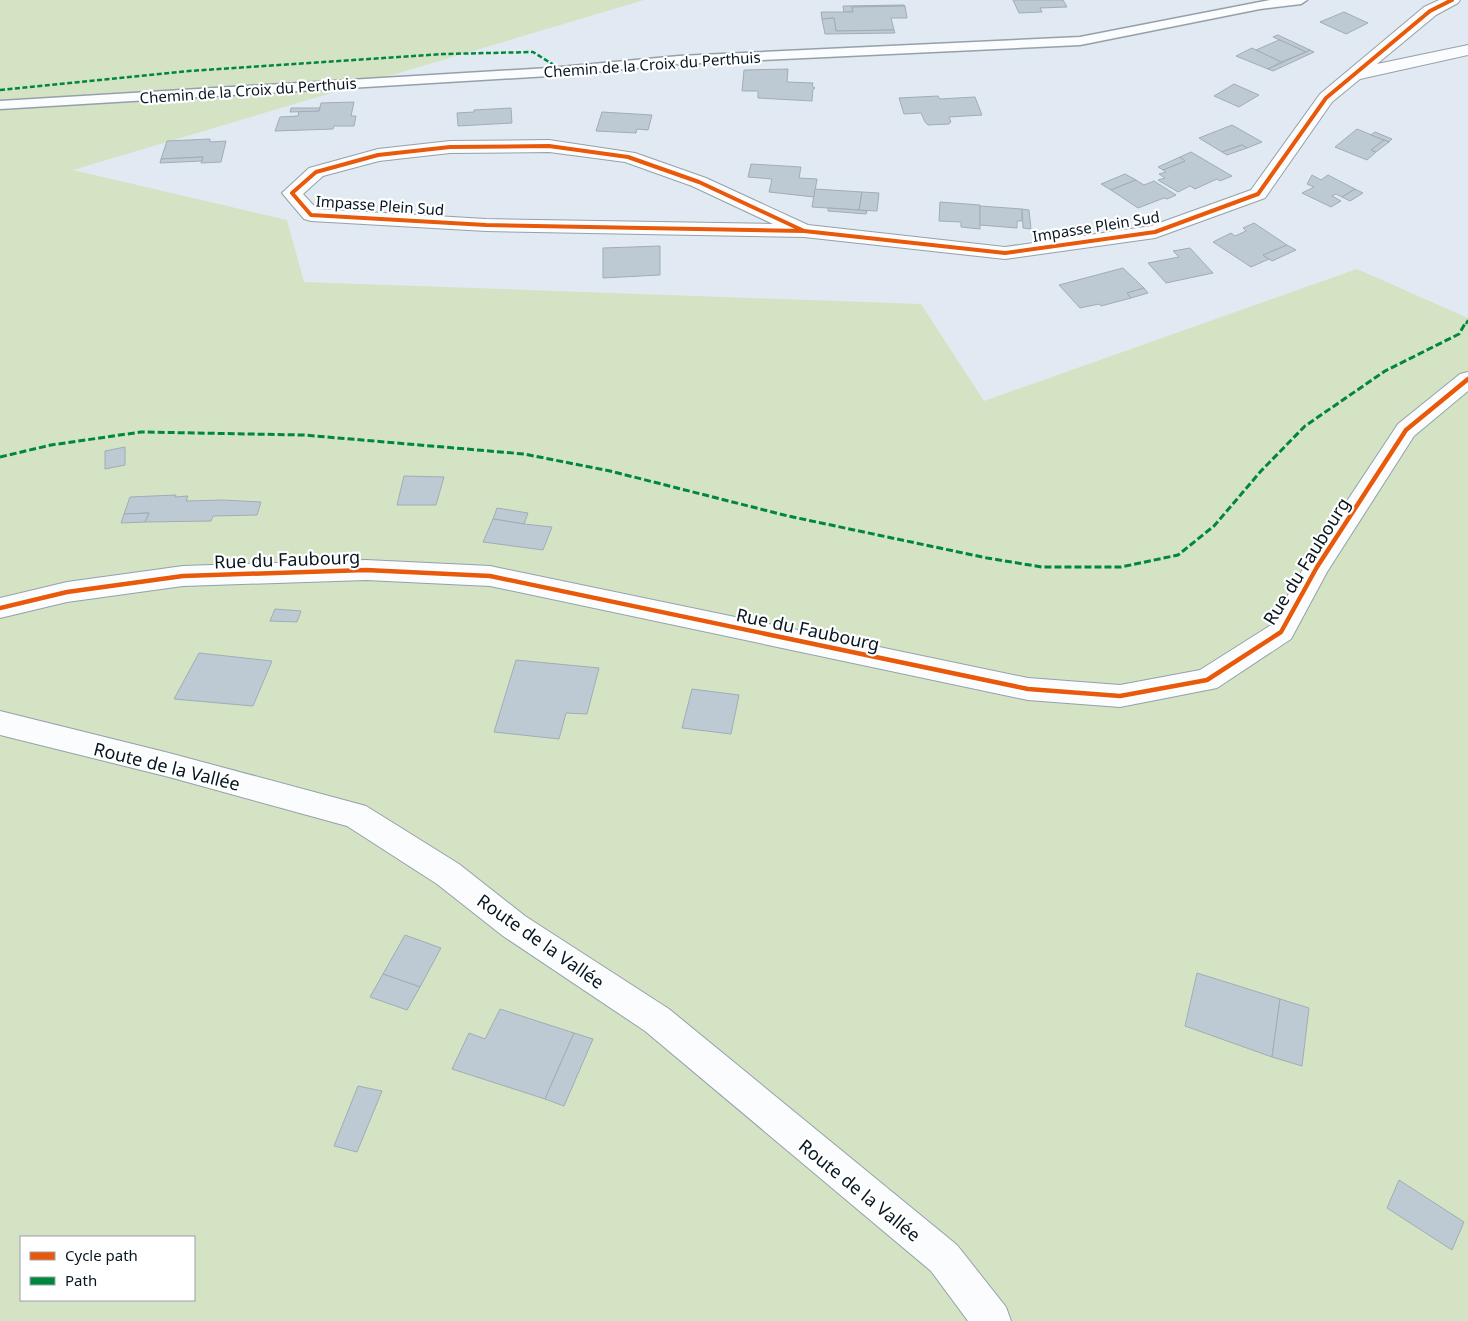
<svg xmlns="http://www.w3.org/2000/svg" width="1468" height="1321" font-family="'Noto Sans',sans-serif">
<style>
.green{fill:#d3e3c4;fill-rule:evenodd}
.building{fill:#becad3;stroke:#a1acb6}
.lines{fill:none;stroke-linecap:round;stroke-linejoin:round}
.service-casing{stroke:#95a0a9;stroke-width:3}
.minor-casing{stroke:#95a0a9;stroke-width:2}
.secondary-casing{stroke:#95a0a9;stroke-width:2}
.service{fill:#fafcfd;fill-rule:evenodd}
.minor{fill:#fafcfd;fill-rule:evenodd}
.secondary{fill:#fafcfd;fill-rule:evenodd}
.quiet-far1{stroke:#00873e;stroke-width:2.5;stroke-dasharray:5 2.5;stroke-linecap:butt}
.quiet{stroke:#00873e;stroke-width:3;stroke-dasharray:7 3;stroke-linecap:butt}
.cycleway-far1-casing{stroke:#fff;stroke-width:5.5}
.cycleway-casing{stroke:#fff;stroke-width:8}
.cycleway-far1{stroke:#e8590c;stroke-width:4}
.cycleway{stroke:#e8590c;stroke-width:4.5}
.labels{text-anchor:middle;dominant-baseline:central;stroke-width:4.5;stroke-linejoin:round;paint-order:stroke}
.far-street-label{font-size:15px;fill:#071621;stroke:#fff}
.street-label{font-size:18px;fill:#071621;stroke:#fff}
</style>
<rect width="100%" height="100%" fill="#e1eaf2"/>
<path class="green" d="M0,0H644L73,170L287,220L304,282L921,304L984,401L1357,269L1468,318V1321H0ZM21,1237H194V1300H21Z"/>
<g class="building">
<polygon points="1013,0 1063,0 1067,7 1040,8 1042,12 1019,13"/>
<polygon points="904,5 905,6 852,7 853,12 844,12 843,6"/>
<polygon points="905,6 907,18 891,18 894,30 836,31 834,18 822,19 821,12 853,12 852,7"/>
<polygon points="1344,12 1368,23 1346,34 1320,22"/>
<polygon points="834,18 836,31 894,30 895,33 825,34 822,19"/>
<polygon points="1278,35 1310,50 1306,52 1273,37"/>
<polygon points="1279,40 1280,40 1306,52 1281,62 1256,50"/>
<polygon points="1252,48 1256,50 1281,62 1268,69 1236,56"/>
<polygon points="1310,50 1314,52 1273,71 1268,69"/>
<polygon points="788,69 787,82 813,83 812,86 815,88 813,89 812,101 758,98 758,91 742,91 744,70"/>
<polygon points="1234,84 1259,95 1239,107 1214,96"/>
<polygon points="938,96 940,99 975,97 982,115 949,117 951,122 949,124 928,125 925,122 921,113 904,114 899,98"/>
<polygon points="354,102 351,116 356,116 354,126 334,126 333,129 275,131 280,117 298,116 299,111 319,111 321,103"/>
<polygon points="291,108 320,108 319,111 290,112"/>
<polygon points="511,108 512,123 458,126 457,113 474,112 474,110"/>
<polygon points="602,112 652,115 648,130 637,129 636,133 596,131"/>
<polygon points="1232,125 1262,142 1247,148 1242,145 1222,152 1199,138"/>
<polygon points="1357,129 1384,140 1371,150 1376,152 1367,160 1335,147"/>
<polygon points="1375,132 1392,139 1389,142 1371,135"/>
<polygon points="210,139 210,142 226,141 221,162 201,163 203,157 161,159 167,141"/>
<polygon points="1384,140 1389,142 1376,152 1371,150"/>
<polygon points="1242,145 1247,148 1227,155 1222,152"/>
<polygon points="1191,152 1232,176 1220,181 1217,179 1195,189 1190,186 1178,192 1158,180 1165,178 1159,174 1166,172 1163,170 1185,161 1180,157"/>
<polygon points="203,157 202,161 160,163 161,159"/>
<polygon points="1180,157 1185,161 1163,170 1158,167"/>
<polygon points="751,164 801,167 799,178 817,179 814,197 769,192 772,179 748,177"/>
<polygon points="1125,174 1136,180 1111,190 1101,184"/>
<polygon points="1312,175 1321,180 1328,175 1355,189 1342,197 1336,194 1332,196 1341,201 1331,207 1302,193 1314,187 1307,184"/>
<polygon points="1136,180 1144,185 1154,181 1176,195 1167,199 1164,198 1138,208 1111,190"/>
<polygon points="815,189 862,192 859,210 812,207"/>
<polygon points="1355,189 1363,193 1350,201 1342,197"/>
<polygon points="862,192 879,193 877,211 859,210"/>
<polygon points="940,202 980,205 980,229 961,227 961,222 939,221"/>
<polygon points="980,206 1022,209 1022,221 1017,221 1017,228 980,225"/>
<polygon points="828,208 859,210 867,211 866,214 828,211"/>
<polygon points="1022,209 1029,210 1031,229 1023,228"/>
<polygon points="1254,223 1287,245 1263,255 1269,259 1251,267 1213,242 1231,233 1235,236 1246,231 1243,228"/>
<polygon points="1287,245 1296,250 1272,261 1263,255"/>
<polygon points="660,246 660,275 603,278 603,248"/>
<polygon points="1190,248 1213,273 1166,283 1148,263 1179,257 1173,251"/>
<polygon points="1123,268 1144,288 1127,293 1131,298 1101,306 1099,304 1080,308 1059,285"/>
<polygon points="1144,288 1148,293 1131,298 1127,293"/>
<polygon points="125,447 125,465 105,469 105,451"/>
<polygon points="404,476 444,477 436,505 397,505"/>
<polygon points="176,495 175,497 188,496 186,501 223,500 261,502 257,515 213,516 211,521 145,522 149,513 124,514 130,497"/>
<polygon points="497,508 528,513 524,524 493,519"/>
<polygon points="149,513 145,522 121,523 124,514"/>
<polygon points="493,519 524,524 552,527 543,550 483,542"/>
<polygon points="275,609 301,611 297,622 270,621"/>
<polygon points="199,653 272,661 253,706 174,699"/>
<polygon points="516,660 599,668 587,714 566,713 559,739 494,732"/>
<polygon points="692,689 739,695 731,734 682,728"/>
<polygon points="405,935 441,948 420,987 383,974"/>
<polygon points="1197,973 1280,999 1272,1057 1185,1026"/>
<polygon points="383,974 420,987 407,1010 370,997"/>
<polygon points="1280,999 1309,1008 1302,1066 1272,1057"/>
<polygon points="500,1009 574,1033 545,1099 452,1069 469,1033 485,1039"/>
<polygon points="574,1033 593,1039 564,1106 545,1099"/>
<polygon points="358,1086 382,1091 357,1152 334,1146"/>
<polygon points="1399,1180 1464,1222 1452,1250 1387,1208"/>
</g>
<g class="lines">
<defs>
<polygon id="service" points="1270,0 1307,0 1301,4 1260,9 1080,45 679,64 549,76 0,109 0,101 549,68 679,56 1080,37"/>
<g id="minor">
<path d="M1439,0H1460L1458,3L1436,15L1377,64L1468,45V55L1360,79L1332,102L1265,198L1155,238L1005,259L804,237L486,231L311,221L304,219L282,193L309,168L378,149L450,141L549,140L635,153L706,178L808,225L1005,247L1151,226L1251,190L1320,94L1424,7ZM549,152L625,162L692,186L773,224L486,219L317,209L303,194L323,176L379,161L450,153Z"/>
<polygon points="0,711 169,753 366,806 459,864 525,916 669,1009 957,1245 1006,1307 1011,1321 968,1321 931,1271 645,1031 503,936 437,884 347,826 169,777 0,735"/>
</g>
<polygon id="secondary" points="1468,372 1468,391 1414,436 1327,572 1291,639 1217,688 1120,707 1028,700 490,586 366,580 183,586 67,602 0,618 0,598 67,582 183,566 366,560 490,566 1028,678 1120,685 1200,670 1271,625 1308,560 1398,424 1460,374"/>
</defs>
<use href="#service" class="service-casing"/>
<use href="#minor" class="minor-casing"/>
<use href="#secondary" class="secondary-casing"/>
<use href="#service" class="service"/>
<use href="#minor" class="minor"/>
<use href="#secondary" class="secondary"/>
<g class="quiet-far1">
<polyline points="0,90 189,71 443,54 533,52 562,70"/>
<polyline points="1466,324 1468,320"/>
</g>
<polyline class="quiet" points="0,457 51,445 141,432 304,435 524,454 610,471 788,516 987,558 1042,567 1121,567 1178,555 1214,526 1261,471 1305,426 1385,371 1459,334 1466,322"/>
<defs>
<g id="cycleway-far1">
<polygon points="549,146 628,157 699,182 804,231 486,225 311,215 292,193 316,172 378,155 450,147"/>
<polyline points="804,231 1005,253 1155,232 1258,194 1326,98 1430,11 1452,0"/>
</g>
<polyline id="cycleway" points="0,608 67,592 183,576 366,570 490,576 1028,689 1120,696 1207,680 1281,632 1317,567 1406,430 1468,379"/>
</defs>
<use href="#cycleway-far1" class="cycleway-far1-casing"/>
<use href="#cycleway" class="cycleway-casing"/>
<use href="#cycleway-far1" class="cycleway-far1"/>
<use href="#cycleway" class="cycleway"/>
</g>
<g class="labels">
<g class="far-street-label">
<text transform="translate(652 64) rotate(-4)">Chemin de la Croix du Perthuis</text>
<text transform="translate(248 90) rotate(-4)">Chemin de la Croix du Perthuis</text>
<text transform="translate(380 205) rotate(4)">Impasse Plein Sud</text>
<text transform="translate(1096 226) rotate(-9)">Impasse Plein Sud</text>
</g>
<g class="street-label">
<text transform="translate(287 559) rotate(-2)">Rue du Faubourg</text>
<text transform="translate(1306 561) rotate(-58)">Rue du Faubourg</text>
<text transform="translate(808 629) rotate(12)">Rue du Faubourg</text>
<text transform="translate(167 766) rotate(14)">Route de la Vallée</text>
<text transform="translate(541 941) rotate(35)">Route de la Vallée</text>
<text transform="translate(860 1190) rotate(39)">Route de la Vallée</text>
</g>
</g>
<rect x="20" y="1236" width="175" height="65" fill="#ffffff" stroke="#9ca2a6"/>
<rect x="30" y="1252" width="25" height="8" fill="#e8590c" stroke="#9ca2a6"/>
<text x="65" y="1261" font-size="15" fill="#071621">Cycle path</text>
<rect x="30" y="1277" width="25" height="8" fill="#00873e" stroke="#9ca2a6"/>
<text x="65" y="1286" font-size="15" fill="#071621">Path</text>
</svg>
